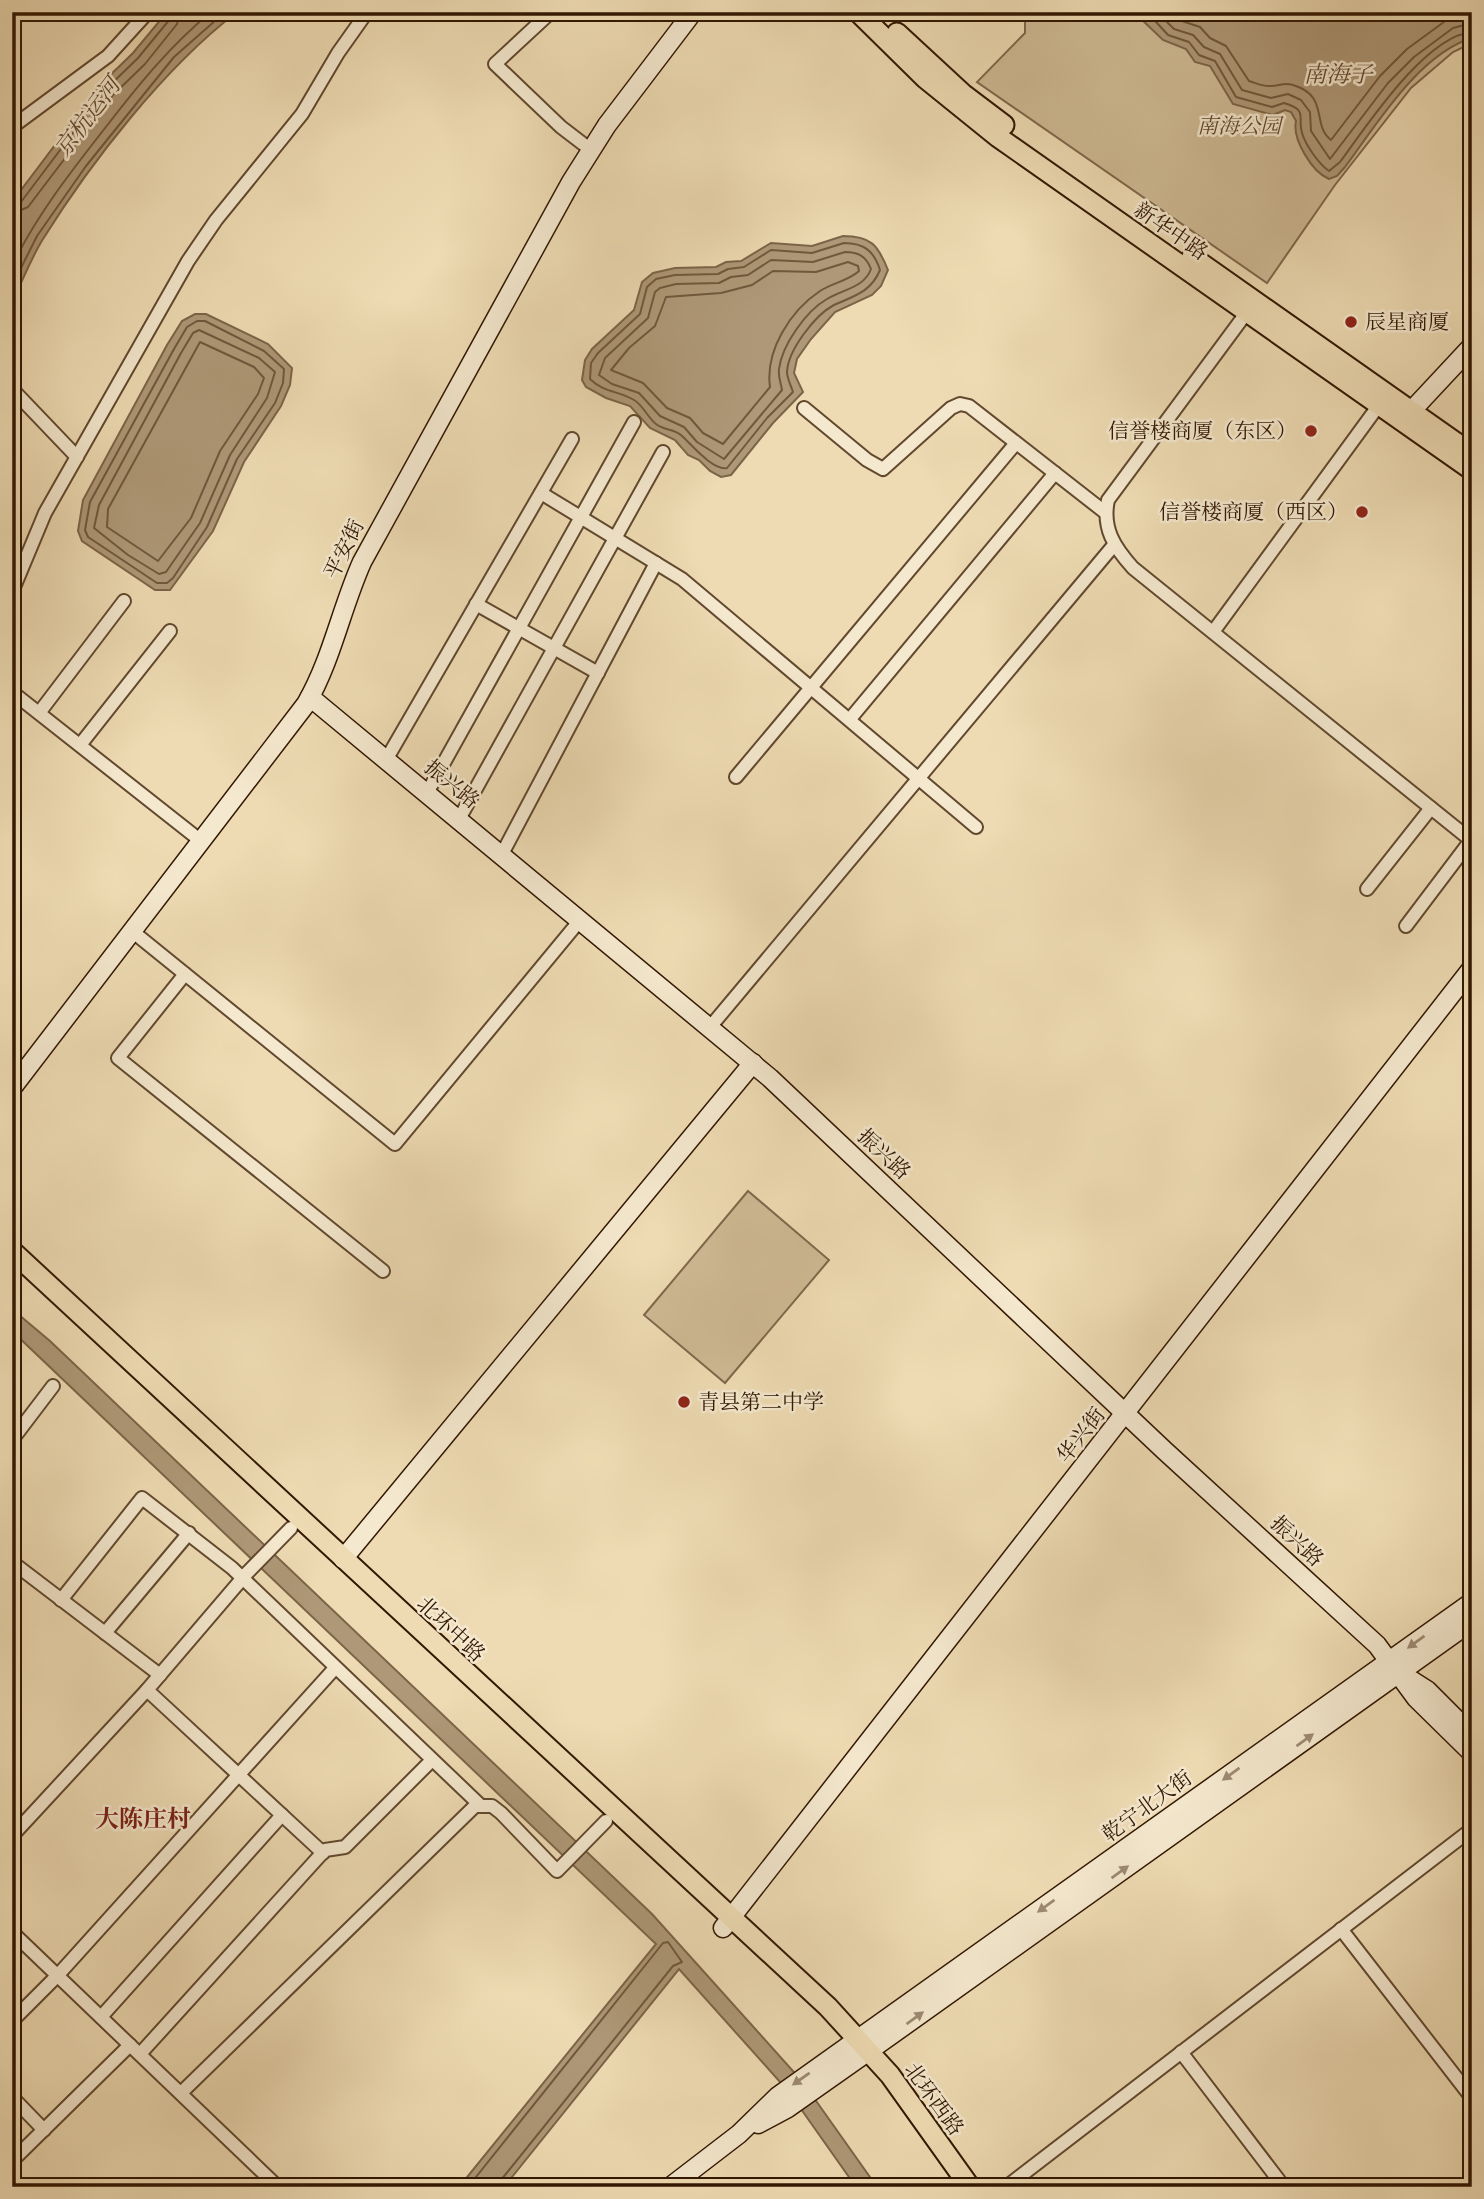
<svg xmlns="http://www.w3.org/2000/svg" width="1484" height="2199" font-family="'IM FELL Great Primer','Noto Serif SC',serif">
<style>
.green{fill:#ceba95;stroke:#80684c;stroke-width:2}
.water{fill:#ae9877;stroke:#7c6448;stroke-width:2}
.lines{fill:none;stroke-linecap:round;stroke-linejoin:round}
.shore{stroke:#70583c;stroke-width:2}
.street-casing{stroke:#61482e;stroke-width:16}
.secondary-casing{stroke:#321702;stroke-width:21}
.primary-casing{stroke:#321702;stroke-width:23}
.street{stroke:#f4e8ce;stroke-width:12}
.secondary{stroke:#f4e8ce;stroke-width:18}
.primary{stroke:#eedbb3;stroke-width:19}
.oneway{fill:#9d8a72}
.poi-dot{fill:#8f2418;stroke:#f4e8ce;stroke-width:2.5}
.labels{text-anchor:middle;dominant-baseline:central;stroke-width:5;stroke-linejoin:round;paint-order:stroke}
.park-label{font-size:21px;font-style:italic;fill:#61482e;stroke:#f4e8ce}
.street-label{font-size:21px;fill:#321702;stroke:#f4e8ce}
.poi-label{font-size:21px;fill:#321702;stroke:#f4e8ce;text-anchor:start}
.water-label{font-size:23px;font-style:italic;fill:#644b31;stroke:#f4e8ce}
.quarter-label{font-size:24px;font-weight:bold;fill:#7a1f14;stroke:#f4e8ce}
</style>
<rect width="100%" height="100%" fill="#eedbb3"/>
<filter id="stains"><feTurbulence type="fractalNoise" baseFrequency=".00286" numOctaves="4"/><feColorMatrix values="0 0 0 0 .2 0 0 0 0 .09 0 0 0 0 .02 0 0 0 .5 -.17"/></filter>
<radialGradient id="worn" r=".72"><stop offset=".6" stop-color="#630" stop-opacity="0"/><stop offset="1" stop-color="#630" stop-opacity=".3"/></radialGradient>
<g class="green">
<polygon points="1025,12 1472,12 1472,43 1453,52 1411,88 1335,185 1267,283 977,82 1025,33"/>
<polygon points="748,1191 829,1260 725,1383 644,1315"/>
</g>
<g class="water">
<path d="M167,12H237C165,67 91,162 43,239C31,258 23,281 12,301V202L101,84L133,53Z"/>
<path d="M1142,12H1472V38C1419,54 1377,124 1345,167L1337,176L1329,179C1312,172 1292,139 1296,121L1291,112L1285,110L1273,115L1233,104L1210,66L1195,62L1186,49L1163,40L1139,17Z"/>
<path d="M843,236C871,236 878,245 888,270L881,286L872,295L835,312L811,339L797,359L794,373L803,392L773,423L731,475L721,477L710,471L699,460L688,455L675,440L650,428L630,406L606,398L586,387L582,380L585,360L592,349L634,310L642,282L653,273L675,268L716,267L726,262L741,261L771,243L812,246Z"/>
<polygon points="195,314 206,314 268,344 292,368 290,385 281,406 244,462 213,531 170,590 155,590 82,541 78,531 83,500 167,345 182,321"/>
<polygon points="12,1309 50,1341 652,1914 802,2081 877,2187 856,2187 789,2092 679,1969 504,2187 459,2187 656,1944 12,1331"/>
</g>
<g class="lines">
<g class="shore">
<path d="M1147,12L1168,35L1189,42L1199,55L1215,61L1236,97L1272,107L1284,103C1309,110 1297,118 1302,133C1306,146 1319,164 1329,171L1340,162C1366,127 1425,36 1472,32"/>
<polyline points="1157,12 1174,29 1193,35 1204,47 1220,54 1242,90 1271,98 1288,94 1301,100 1310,112 1311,131 1330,159 1388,83 1414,57 1453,28 1472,23"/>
<path d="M1172,12L1179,20L1200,27L1210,38L1226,46L1249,81C1256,83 1264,87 1271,86C1279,86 1284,82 1293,85C1330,96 1311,125 1331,140L1380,76L1407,49L1448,19L1472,13"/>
<polyline points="12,205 21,202 106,89 138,58 170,19 172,12"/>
<polyline points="12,214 28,207 113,95 145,64 177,24 180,12"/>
<path d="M844,243C864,243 874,251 880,270C871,292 854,296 834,305C815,315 788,350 787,372C787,378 791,386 793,392L767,418L727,468C713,471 691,444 681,435C674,429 663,430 656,424C648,418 643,405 634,400C620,391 604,393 590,379L591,363L598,353L640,314L647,287L656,279L675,275L718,274L728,269L744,267L771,250L812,253Z"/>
<path d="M845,252C858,252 866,256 871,269C864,288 843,289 827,299C806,311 782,345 779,369C778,377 781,383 782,390L724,459L697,442L684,427L660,416L639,393L612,384L599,375L605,358L648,318L655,292L660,288L676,284L719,283L731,277L748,275L771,260L813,262Z"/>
<path d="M848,262L858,266L859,271C848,281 832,283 820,291C790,311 765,351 770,387L723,444L703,433L690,418L667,408L643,383L611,370L629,348L655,326L666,297L721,293L752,285L773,271L816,272Z"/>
<path d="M12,266C37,214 73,169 109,123C140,83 171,45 211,12"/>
<polyline points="12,286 37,236 86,166 174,57 225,12"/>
<polygon points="197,321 205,321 264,351 284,369 283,383 275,403 237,459 207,527 173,578 167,583 157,583 88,537 85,530 90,502 174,349 187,327"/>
<polygon points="199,330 259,358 275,372 267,398 230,455 200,523 166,572 159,574 128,555 94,528 99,505 181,353 193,333"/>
<polygon points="200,342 254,367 264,378 258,394 220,451 191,518 158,561 107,527 108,509"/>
<polyline points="468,2187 663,1943 668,1942 682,1962 673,1966 501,2180 499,2187"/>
</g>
<defs>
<g id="street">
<polyline points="551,12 495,64 561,127 591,150"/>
<polyline points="12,127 108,56 148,12"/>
<path d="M1247,312L1108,500C1102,528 1114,547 1133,568L1472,841"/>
<polyline points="12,389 77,457"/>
<polyline points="804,408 867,460 883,469 951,408 960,404 969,406 1106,513"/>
<polyline points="541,493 682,579 976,827"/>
<polyline points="12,592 45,513 188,261 216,220 302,114 338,53 367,12"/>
<polyline points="476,604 598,673"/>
<polyline points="1213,632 1379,405"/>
<polyline points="12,692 201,841"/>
<polyline points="39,713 124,601"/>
<polyline points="850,719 1055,473"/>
<polyline points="80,745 170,631"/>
<polyline points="386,760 572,439"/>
<polyline points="736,777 1016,443"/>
<polyline points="427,793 634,422"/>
<polyline points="459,819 663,452"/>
<polyline points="502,854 656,563"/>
<polyline points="1367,889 1431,808"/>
<polyline points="1406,926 1471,840"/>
<polyline points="132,931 395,1144 581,919"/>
<polyline points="185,974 118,1058 383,1271"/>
<polyline points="711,1026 1114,545"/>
<polyline points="12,1440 53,1386"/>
<polyline points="12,1562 160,1675"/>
<polyline points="61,1600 142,1498 232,1568 480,1805"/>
<polyline points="105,1633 189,1533"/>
<polyline points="147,1690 323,1853"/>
<polyline points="12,1836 147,1690 247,1573 291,1528"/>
<polyline points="1341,1929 1472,2098"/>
<polyline points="12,1932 278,2187"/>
<polyline points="101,2017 282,1815"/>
<polyline points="12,2021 58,1975 335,1668"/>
<polyline points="1181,2052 1284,2187"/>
<polyline points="140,2054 325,1850 345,1847 432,1760"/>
<polyline points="181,2093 475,1806 492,1806 501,1813 557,1871 606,1821"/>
<polyline points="12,2097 44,2130"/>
<polyline points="12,2161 130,2045"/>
<polyline points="1006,2187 1472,1829"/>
</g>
<g id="secondary">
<polyline points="1402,421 1472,346"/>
<polyline points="310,697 770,1078 1165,1451 1377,1645 1416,1698 1472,1753"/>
<path d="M12,1088L306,704C332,659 341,609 362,562L571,182L607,125L693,12"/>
<polyline points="343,1559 753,1063"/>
<polyline points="1405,1676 1427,1690 1472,1735"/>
<polyline points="723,1928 1472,968"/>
<polyline points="758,2124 788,2108 859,2058 1472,1621"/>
<polyline points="670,2187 739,2134 778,2096 1472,1602"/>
</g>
<g id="primary">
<polyline points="858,12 925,78 998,137 1472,470"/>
<polyline points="897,33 963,94 1004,125"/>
<polyline points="1192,257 1472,454"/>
<polyline points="12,1251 828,2007 890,2075 970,2187"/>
</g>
</defs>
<use href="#street" class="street-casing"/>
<use href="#secondary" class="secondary-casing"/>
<use href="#primary" class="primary-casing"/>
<use href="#street" class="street"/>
<use href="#secondary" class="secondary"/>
<use href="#primary" class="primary"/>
</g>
<defs><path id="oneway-solid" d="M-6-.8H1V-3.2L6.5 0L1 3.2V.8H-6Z" transform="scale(1.75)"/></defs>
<g class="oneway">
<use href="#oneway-solid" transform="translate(1416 1642) rotate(144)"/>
<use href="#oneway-solid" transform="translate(1305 1740) rotate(-36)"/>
<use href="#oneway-solid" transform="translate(1231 1774) rotate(144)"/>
<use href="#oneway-solid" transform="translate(1120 1872) rotate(-36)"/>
<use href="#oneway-solid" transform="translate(1046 1906) rotate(144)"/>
<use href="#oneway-solid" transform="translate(915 2018) rotate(-36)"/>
<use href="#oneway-solid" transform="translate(801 2079) rotate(145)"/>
</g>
<g class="poi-dot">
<circle cx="1351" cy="322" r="7"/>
<circle cx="1311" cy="431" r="7"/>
<circle cx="1362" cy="512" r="7"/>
<circle cx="684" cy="1402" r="7"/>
</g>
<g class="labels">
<g class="park-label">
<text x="1239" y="126">南海公园</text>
</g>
<g class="street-label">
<text transform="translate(1171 231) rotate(35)">新华中路</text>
<text transform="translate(344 549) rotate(-64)">平安街</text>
<text transform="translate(452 784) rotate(39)">振兴路</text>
<text transform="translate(884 1154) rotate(43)">振兴路</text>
<text transform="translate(1081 1435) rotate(-52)">华兴街</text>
<text transform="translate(1297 1541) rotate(43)">振兴路</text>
<text transform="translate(451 1629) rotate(43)">北环中路</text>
<text transform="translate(1147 1806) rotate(-36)">乾宁北大街</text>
<text transform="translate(934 2099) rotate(54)">北环西路</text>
</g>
<g class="poi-label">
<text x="1365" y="322">辰星商厦</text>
<text x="1297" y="431" text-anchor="end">信誉楼商厦（东区）</text>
<text x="1348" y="512" text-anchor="end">信誉楼商厦（西区）</text>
<text x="698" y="1402">青县第二中学</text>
</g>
<g class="water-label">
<text x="1338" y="74">南海子</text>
<text transform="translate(87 117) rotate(-53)">京杭运河</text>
</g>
<g class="quarter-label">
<text x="143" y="1819">大陈庄村</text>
</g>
</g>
<rect width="1484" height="2199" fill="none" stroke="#eedbb3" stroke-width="42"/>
<rect x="14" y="14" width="1456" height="2171" fill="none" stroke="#321702" stroke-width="3.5"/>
<rect x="21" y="21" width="1442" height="2157" fill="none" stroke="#321702" stroke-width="2"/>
<rect width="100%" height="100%" filter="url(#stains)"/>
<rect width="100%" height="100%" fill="url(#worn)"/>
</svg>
